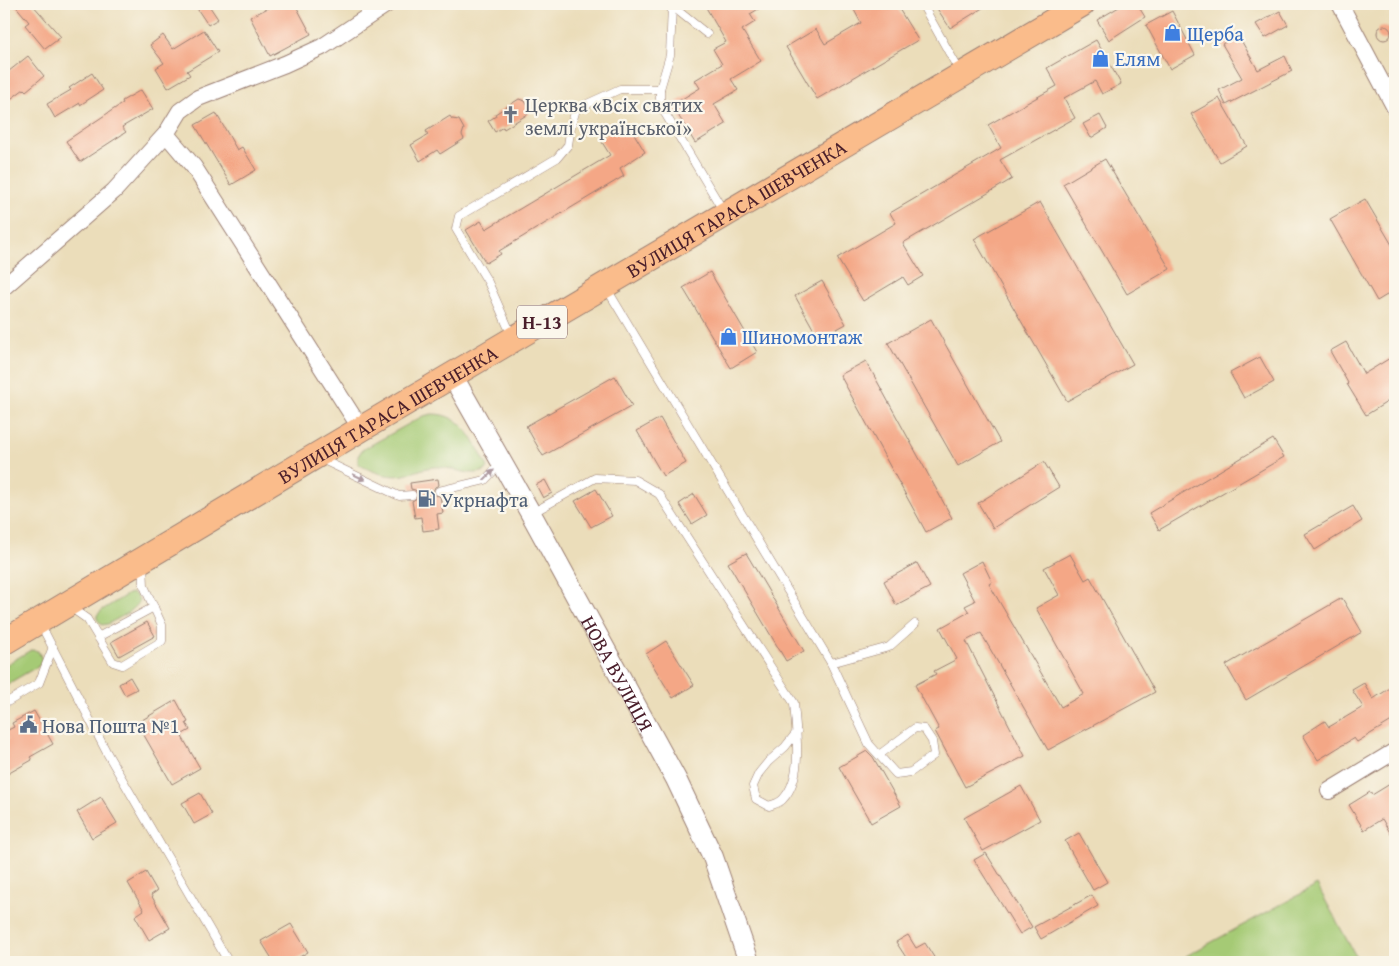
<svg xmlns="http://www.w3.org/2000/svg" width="1399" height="966" font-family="'Gentium Book Plus',serif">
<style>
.green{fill:#a5ca75;stroke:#787450}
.building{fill:#f4a786}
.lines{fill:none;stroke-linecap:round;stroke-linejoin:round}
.service-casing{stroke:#9a7e72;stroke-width:9}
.minor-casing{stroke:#9a7e72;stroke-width:18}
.tertiary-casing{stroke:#9a7e72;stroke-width:22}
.primary-casing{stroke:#9a7e72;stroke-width:27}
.service{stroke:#fff;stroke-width:8}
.minor{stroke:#fff;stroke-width:16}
.tertiary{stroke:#fff;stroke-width:20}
.primary{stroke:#fabc8b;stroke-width:25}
.oneway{fill:#ae9aa0}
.labels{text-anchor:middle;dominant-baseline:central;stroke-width:4.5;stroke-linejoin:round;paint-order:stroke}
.shield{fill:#fbf7ec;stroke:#7f6065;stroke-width:1}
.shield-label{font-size:19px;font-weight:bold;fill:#4a1f2b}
.shop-label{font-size:20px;fill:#366cbe;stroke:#fbf7ec;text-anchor:start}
.worship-label{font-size:20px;fill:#5b616d;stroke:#fbf7ec;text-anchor:start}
.street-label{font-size:20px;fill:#4a1f2b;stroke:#fbf7ec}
.service-label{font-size:20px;fill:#4e5e75;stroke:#fbf7ec;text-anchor:start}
</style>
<rect width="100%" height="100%" fill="#fbf7ec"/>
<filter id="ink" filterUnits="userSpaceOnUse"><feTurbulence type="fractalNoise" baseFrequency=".02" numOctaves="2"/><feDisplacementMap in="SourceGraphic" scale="10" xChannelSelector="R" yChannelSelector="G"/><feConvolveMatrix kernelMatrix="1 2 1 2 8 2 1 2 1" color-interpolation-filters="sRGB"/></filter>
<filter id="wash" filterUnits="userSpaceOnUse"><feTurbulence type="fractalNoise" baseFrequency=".0096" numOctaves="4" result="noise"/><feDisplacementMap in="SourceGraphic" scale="20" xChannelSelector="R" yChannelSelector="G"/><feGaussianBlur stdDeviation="1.12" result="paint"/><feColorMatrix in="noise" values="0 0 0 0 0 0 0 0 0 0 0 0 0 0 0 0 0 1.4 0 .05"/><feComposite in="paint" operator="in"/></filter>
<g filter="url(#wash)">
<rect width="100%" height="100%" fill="#ebddba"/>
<g class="green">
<path d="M432,414C465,414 474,443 488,467L485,471C470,477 454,468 439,467C428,466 418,471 408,474C391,479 375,473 360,465L358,462V456L362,450L423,416Z"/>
<path d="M132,593C154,603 116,619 108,624L102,625L97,619V615L102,610L128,594Z"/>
<polygon points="31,650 38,651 42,659 40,665 4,686 4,666"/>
<polygon points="1317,885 1359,962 1189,962 1186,956"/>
</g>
<g id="blocks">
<g class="building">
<polygon points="14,4 32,4 61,37 45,49 25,25 29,22"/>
<polygon points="194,4 208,4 218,19 208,25"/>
<polygon points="276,4 295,4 311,34 270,56 250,17"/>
<polygon points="704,4 767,4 750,14 755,22 742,30 761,61 731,79 738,90 714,104 726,124 695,143 672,105 700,88 695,80 722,64 713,49 726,42"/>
<polygon points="860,4 896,4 918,40 817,99 786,47 816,29 825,44 861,23 853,8"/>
<polygon points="934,4 989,4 950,28"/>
<polygon points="1124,4 1137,4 1145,17 1109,40 1097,20"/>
<polygon points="1172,11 1195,55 1170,69 1146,25"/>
<polygon points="1280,11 1288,25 1265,38 1256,24"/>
<circle cx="1384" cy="33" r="7"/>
<polygon points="204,30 218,52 187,71 190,75 168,88 156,68 164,63 150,45 163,35 173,49"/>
<polygon points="1238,35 1258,70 1285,56 1292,71 1226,105 1219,90 1242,78 1222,44"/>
<polygon points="1096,40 1121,84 1102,94 1095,81 1064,98 1075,118 1000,160 1012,179 903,243 923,276 908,285 903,277 863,301 837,258 896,223 890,213 1001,148 988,125 1057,86 1047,68"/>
<polygon points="28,56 44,76 26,91 24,89 4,104 4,75"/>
<polygon points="92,73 103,90 80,105 80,103 55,118 47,104 71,90 69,88"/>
<polygon points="141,90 153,109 122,127 126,132 80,162 66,141 123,103 122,101"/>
<polygon points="1219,98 1247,146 1220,162 1191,114"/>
<polygon points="519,99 525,101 529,108 528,114 504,129 503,127 495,132 488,121 496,116 495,114"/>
<polygon points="216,113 237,150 242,147 256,170 231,185 195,125"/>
<polygon points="1100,115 1107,128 1091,138 1083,124"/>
<polygon points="450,116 452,119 459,120 464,129 462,135 464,139 440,154 437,150 420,161 411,145 428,135 426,131"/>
<polygon points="627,122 645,152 620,168 624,176 499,251 501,254 486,263 466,230 481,221 486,229 610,155 600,139"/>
<polygon points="1105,159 1170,269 1127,294 1063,184"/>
<polygon points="1365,199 1395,250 1395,290 1377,301 1330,219"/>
<polygon points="1040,202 1133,364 1067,401 974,239"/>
<polygon points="710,272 757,352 731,368 683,288"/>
<polygon points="822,281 846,324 819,339 795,296"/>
<polygon points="931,319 1000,442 958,466 888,343"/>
<polygon points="1346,342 1364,374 1395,355 1395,397 1366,415 1347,384 1348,383 1330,351"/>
<polygon points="1260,357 1274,382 1244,398 1230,373"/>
<polygon points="866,361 952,518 926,532 840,375"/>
<polygon points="615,376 632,406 543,456 526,426"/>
<polygon points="660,418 686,463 663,476 637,431"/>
<polygon points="1273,439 1284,457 1159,530 1149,513"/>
<polygon points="1044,462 1059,487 993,528 978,503"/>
<polygon points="438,479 439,485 435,487 433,492 435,495 440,496 443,513 437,514 439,529 423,531 421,517 415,518 412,501 417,498 418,494 415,490 411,489 410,483"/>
<polygon points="545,480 552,493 543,498 536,485"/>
<polygon points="596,489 612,516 591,527 575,501"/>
<polygon points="694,494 707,515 692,524 679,504"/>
<polygon points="1353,506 1362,521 1315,550 1305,534"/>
<polygon points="746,553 804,651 786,661 728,563"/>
<polygon points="1070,554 1085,580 1090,577 1155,692 1048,750 981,633 966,641 1025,756 965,787 935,731 939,729 915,685 936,674 934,671 957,659 940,628 969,612 965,606 975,601 960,573 982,561 992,582 989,584 1061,707 1084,694 1036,608 1059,595 1044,568"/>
<polygon points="917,563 930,587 896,605 884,581"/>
<polygon points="1342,598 1362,632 1246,700 1226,665"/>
<polygon points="147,622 155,636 119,656 111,642"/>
<polygon points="666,641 694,685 673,698 646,654"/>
<polygon points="130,677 137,689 125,695 119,684"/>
<polygon points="1364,683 1373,699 1395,685 1395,719 1357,742 1354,738 1318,760 1303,735 1325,721 1329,727 1363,707 1352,690"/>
<polygon points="176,700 188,722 186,723 190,730 181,735 200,768 172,784 137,723"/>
<polygon points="34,711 53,744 30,757 32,760 4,776 4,742 8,739 4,732 14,727 12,723"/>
<polygon points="867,751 873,757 901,806 871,823 839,767"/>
<polygon points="1395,781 1395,841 1382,819 1364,830 1349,805 1370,792 1372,795"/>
<polygon points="1021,786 1040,820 983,851 964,818"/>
<polygon points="200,793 212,814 194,824 182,803"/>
<polygon points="101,797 117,823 92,838 77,812"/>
<polygon points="1079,833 1107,882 1093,890 1065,841"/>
<polygon points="986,853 1032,927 1020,934 974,860"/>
<polygon points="146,872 157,891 151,895 170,928 149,940 135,916 144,910 128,883"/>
<polygon points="1092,895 1098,906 1041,939 1034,927"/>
<polygon points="291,924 308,952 291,962 274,962 261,941"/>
<polygon points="908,935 916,948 925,943 937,962 909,962 896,942"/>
</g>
</g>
</g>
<g filter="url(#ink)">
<use href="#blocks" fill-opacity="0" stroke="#9a7e72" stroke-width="1"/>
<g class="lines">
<defs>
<g id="service">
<polyline points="671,4 672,6 670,55 660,89 660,105 724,212"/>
<polyline points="674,4 672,6 707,34"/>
<polyline points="922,4 960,72"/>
<polyline points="1384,87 1395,78"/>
<polyline points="607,289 831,663 869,744 896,774 911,772 934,755 932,741 924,729 915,728 879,755"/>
<polyline points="512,336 488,282 456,229 459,216 557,158 568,145 571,126 576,109 620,89 660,89"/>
<polyline points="321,459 399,496 412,495"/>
<polyline points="439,491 485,480 501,463"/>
<path d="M532,513L595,478L635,480L659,494L794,703C796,731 804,777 783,799C780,803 774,804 769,806L756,799L753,786L759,773L768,762L785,747L797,732"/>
<polyline points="70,607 87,619 113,662 122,665 162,641 162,625 144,586 143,564"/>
<polyline points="41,625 107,753 228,961"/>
<polyline points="98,637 154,607"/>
<polyline points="831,663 889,647 915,624"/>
<polyline points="4,704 39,683 53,647"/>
</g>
<g id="minor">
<polyline points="1340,4 1395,108"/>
<polyline points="166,134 194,167 361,429"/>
<polyline points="4,287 114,191 166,134 180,111 198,98 285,64 322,47 387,4"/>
<polyline points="1329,791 1395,751"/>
</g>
<g id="tertiary">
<path id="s1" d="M452,375L535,521L676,779L713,857L749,962"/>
</g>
<g id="primary">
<path id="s2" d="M4,642L361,429L1082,4"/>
</g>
</defs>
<use href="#service" class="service-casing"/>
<use href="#minor" class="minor-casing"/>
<use href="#tertiary" class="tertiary-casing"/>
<use href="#primary" class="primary-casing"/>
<use href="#service" class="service"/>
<use href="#minor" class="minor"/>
<use href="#tertiary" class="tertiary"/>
<use href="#primary" class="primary"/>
</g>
<defs><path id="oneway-solid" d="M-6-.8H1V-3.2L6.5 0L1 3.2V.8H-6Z" transform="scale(1.25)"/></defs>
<g class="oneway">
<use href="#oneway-solid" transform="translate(489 475) rotate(-44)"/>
<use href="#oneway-solid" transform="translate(359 477) rotate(25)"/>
</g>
</g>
<defs>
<symbol id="shop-bare" viewBox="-9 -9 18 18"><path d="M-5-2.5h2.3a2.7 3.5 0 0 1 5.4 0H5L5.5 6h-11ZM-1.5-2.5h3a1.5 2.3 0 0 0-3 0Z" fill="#3f7fe0" stroke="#fbf7ec" stroke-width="2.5" paint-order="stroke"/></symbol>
<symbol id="church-bare" viewBox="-9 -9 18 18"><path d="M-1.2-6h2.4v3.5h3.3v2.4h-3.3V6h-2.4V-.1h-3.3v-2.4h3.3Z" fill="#6b7280" stroke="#fbf7ec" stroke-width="2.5" paint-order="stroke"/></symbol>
<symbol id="fuel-bare" viewBox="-9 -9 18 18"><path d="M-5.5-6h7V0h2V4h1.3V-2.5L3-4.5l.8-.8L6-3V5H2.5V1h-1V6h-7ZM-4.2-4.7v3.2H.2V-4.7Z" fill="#5c6f8a" stroke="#fbf7ec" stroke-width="2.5" paint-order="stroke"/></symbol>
<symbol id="civic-bare" viewBox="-9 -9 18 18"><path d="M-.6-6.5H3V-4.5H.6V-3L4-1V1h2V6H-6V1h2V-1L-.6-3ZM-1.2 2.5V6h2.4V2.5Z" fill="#5c6f8a" stroke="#fbf7ec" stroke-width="2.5" paint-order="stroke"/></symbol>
</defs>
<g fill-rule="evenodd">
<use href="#shop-bare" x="1160" y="20" width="25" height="25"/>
<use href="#shop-bare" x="1088" y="46" width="25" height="25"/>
<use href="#church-bare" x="498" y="102" width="25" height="25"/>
<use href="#shop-bare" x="716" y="324" width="25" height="25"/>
<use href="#fuel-bare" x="414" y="486" width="25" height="25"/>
<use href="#civic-bare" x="16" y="712" width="25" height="25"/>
</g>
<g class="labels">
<rect class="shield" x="517" y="305.5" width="50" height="33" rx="4"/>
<g class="shield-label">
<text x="542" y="322">Н-13</text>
</g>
<g class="shop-label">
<text x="1187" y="33">Щерба</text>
<text x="1115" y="58">Елям</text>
<text x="742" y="336">Шиномонтаж</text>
</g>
<g class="worship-label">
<text x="525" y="104">Церква «Всіх святих<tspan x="525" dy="23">землі української»</tspan></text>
</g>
<g class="street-label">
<text stroke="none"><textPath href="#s2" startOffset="851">ВУЛИЦЯ ТАРАСА ШЕВЧЕНКА</textPath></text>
<text stroke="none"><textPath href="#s2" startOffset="446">ВУЛИЦЯ ТАРАСА ШЕВЧЕНКА</textPath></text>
<text stroke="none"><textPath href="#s1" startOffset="341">НОВА ВУЛИЦЯ</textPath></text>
</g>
<g class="service-label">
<text x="441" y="499">Укрнафта</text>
<text x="42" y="725">Нова Пошта №1</text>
</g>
</g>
<rect width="1399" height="966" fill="none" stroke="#fbf7ec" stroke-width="20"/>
</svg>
